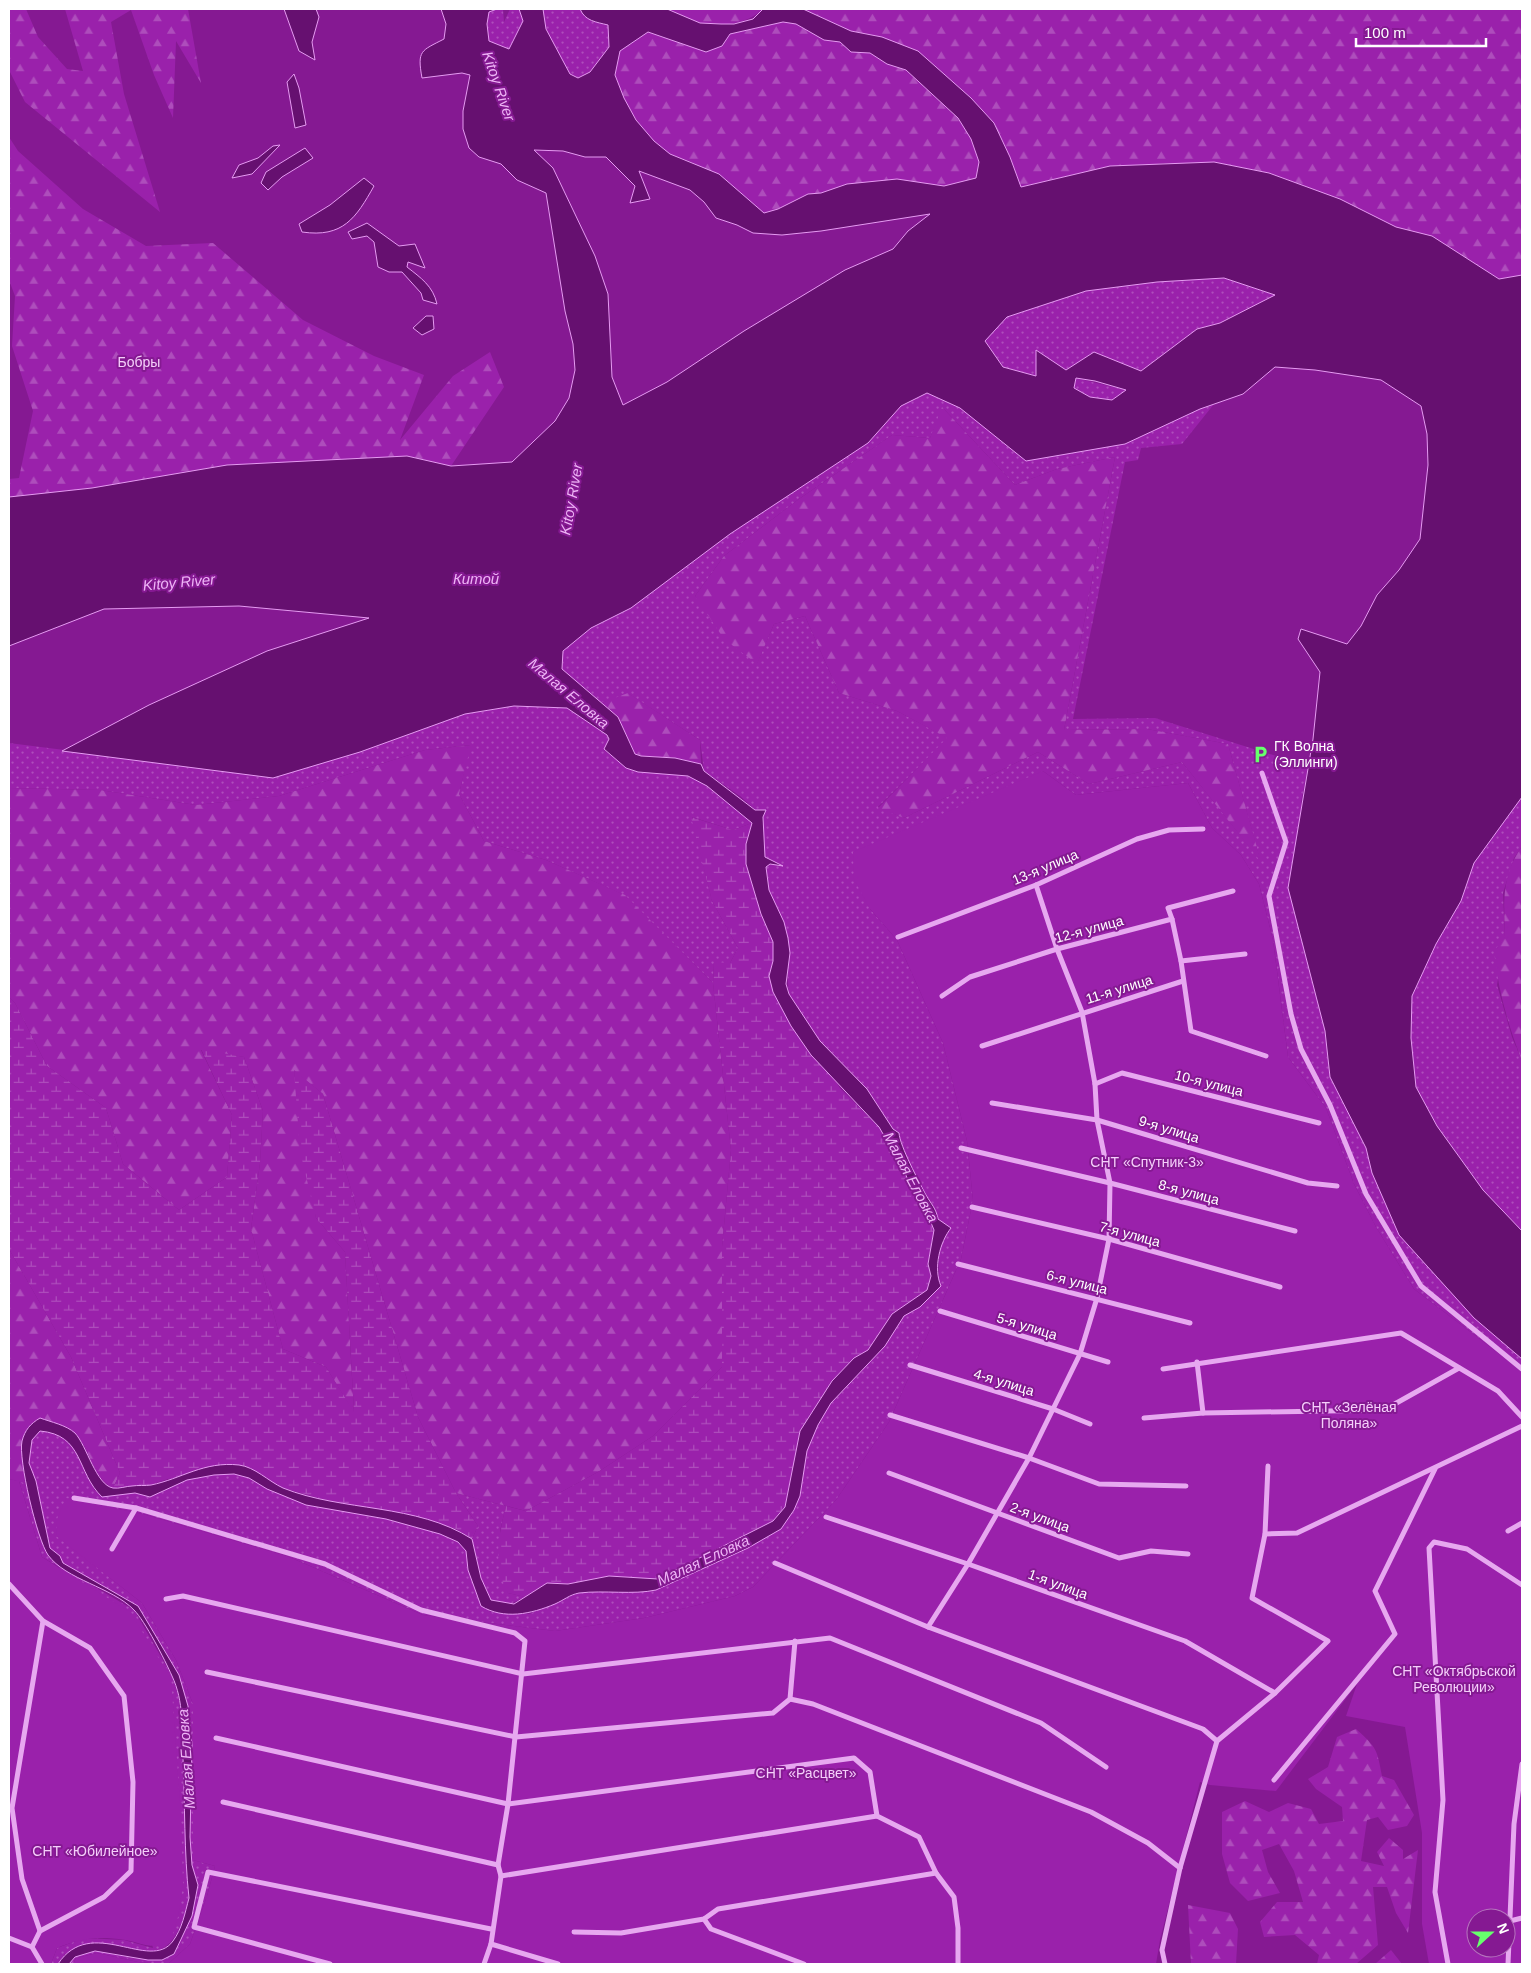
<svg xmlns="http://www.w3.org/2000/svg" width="1531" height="1973" font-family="Helvetica,sans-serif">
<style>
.grass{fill:url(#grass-dots);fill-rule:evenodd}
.forest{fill:url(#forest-firs)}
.wetland{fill:url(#wetland-marsh)}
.garden{fill:#9a21ab;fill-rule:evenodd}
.water{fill:#661070;stroke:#e69bf2;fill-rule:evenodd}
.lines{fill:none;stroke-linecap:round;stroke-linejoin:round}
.street{stroke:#e7a8f0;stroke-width:5}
.labels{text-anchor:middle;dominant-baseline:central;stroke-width:4;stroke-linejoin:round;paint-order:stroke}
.park-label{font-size:14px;fill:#f5cffb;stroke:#851992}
.poi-label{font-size:14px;fill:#fff;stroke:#851992;text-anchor:start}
.street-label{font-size:14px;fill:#fff;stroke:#851992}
.water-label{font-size:15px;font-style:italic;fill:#eeb4f6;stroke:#851992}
</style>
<defs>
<pattern id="grass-dots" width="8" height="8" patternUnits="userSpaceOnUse" patternTransform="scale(1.25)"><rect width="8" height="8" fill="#9a21ab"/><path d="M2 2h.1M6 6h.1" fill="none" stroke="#ae4dbc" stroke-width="1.8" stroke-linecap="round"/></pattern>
<pattern id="forest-firs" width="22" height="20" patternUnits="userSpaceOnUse" patternTransform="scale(1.25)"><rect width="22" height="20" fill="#9a21ab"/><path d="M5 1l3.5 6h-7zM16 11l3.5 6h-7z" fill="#ae4dbc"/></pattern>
<pattern id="wetland-marsh" width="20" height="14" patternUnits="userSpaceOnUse" patternTransform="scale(1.25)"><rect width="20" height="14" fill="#9a21ab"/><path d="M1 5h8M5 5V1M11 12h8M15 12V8" fill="none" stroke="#ae4dbc"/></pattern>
</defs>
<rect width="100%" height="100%" fill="#851992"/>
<g class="grass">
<polygon points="497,9 503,9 504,22 510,9 519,9 523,21 509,49 489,41 487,24 489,12"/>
<path d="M543,9H580C585,21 596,22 608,25L609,47L590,72L578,78L570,74L546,29Z"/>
<polygon points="1225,278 1275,295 1220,323 1197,329 1141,371 1094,352 1066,370 1037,351 1036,376 1003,367 985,340 1007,317 1086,291 1157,282"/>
<polygon points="1075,378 1126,390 1112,400 1090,397 1074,388"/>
<path d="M927,393L960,408L1026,461L1214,404L1182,444L1141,448L1138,460L1125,462L1073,719L1155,718L1308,766L1301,802L1330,1077L1366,1148L1372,1173L1386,1202L1474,1318L1522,1359V1371L1414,1289L1376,1227L1354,1184L1326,1108L1288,1057L1273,940L1259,884L1241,855L1212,828L1188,783L1076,795L1043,771L870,909L897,940L943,1043L967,1141L973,1200L961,1259L889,1422L836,1500L753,1587L735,1596L644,1618L555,1631L423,1615L287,1556L143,1514L66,1499L109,1577L142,1603L176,1660L193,1704V1860L215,1866L207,1896L190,1944L168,1964L138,1962L97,1953L76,1958L73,1964H69C82,1942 111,1955 131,1958C141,1960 152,1959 162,1960L192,1916L198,1885L192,1865L190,1837L192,1745L170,1659L138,1606L63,1563L60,1556L50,1548L36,1481L29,1463L32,1439L40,1431C76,1435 81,1461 95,1491L135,1493L150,1497L187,1480L214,1475L234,1474L249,1478L267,1489L306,1505L386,1519L440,1534L458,1542L466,1551L468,1570L490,1612L529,1614L578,1593L614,1591L644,1592L656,1590L748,1548L781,1529L794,1510L800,1496L807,1451L818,1425L831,1403L885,1346L904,1316L915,1308L939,1282V1252L945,1236V1224L938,1220C936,1208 931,1204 926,1195C918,1181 900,1147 899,1133L893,1129L867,1089L820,1041L789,994L787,970L790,953L769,890L766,867L770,864L781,865L765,857L763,817L740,796L704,771L700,740L629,694L601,703L562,669L563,651L591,628L631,608L730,534L868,443L901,406ZM943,408L1015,485L1057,469L1115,457L1064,730L1147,729L1228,744L1260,860L1182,762L1089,784L1038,752L904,818L878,807L948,738L897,711L839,693L805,616L774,624L757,663L695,596L724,556L799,499L892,435L930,438Z"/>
<polygon points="514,706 567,708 607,735 609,739 604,750 626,768 638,772 688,776 707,786 752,823 733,830 692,817 712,901 738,948 730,963 714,963 713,983 624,895 546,860 484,841 459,794 470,745 425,750 279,796 196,805 100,790 9,788 9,743 151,761 360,752 465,714"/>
<polygon points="1522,797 1522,846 1514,858 1503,893 1505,937 1497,985 1512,1037 1522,1061 1522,1231 1483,1190 1437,1126 1416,1087 1411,1038 1412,996 1436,944 1461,901 1474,863"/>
<path d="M19,1481L25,1483L48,1555L66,1570L134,1610L172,1676L178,1695L183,1725L189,1898C182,1924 174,1957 141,1951C134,1950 126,1946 118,1946C101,1945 82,1951 65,1954L58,1964H51L57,1948L84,1938L124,1940L153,1948L59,1567L42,1557Z"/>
<polygon points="456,1493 506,1506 500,1531 508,1593 525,1597 508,1605 491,1600 481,1578 472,1539 478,1526"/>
</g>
<g class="forest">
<polygon points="9,9 26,9 38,37 67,69 83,71 65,9 188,9 201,83 176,41 173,118 154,75 131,10 111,22 124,94 160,212 25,102 9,70"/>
<path d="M667,9H763C748,24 722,27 700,23C689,21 677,14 667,9Z"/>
<polygon points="803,9 1522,9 1522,275 1499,279 1432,236 1396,227 1340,199 1269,173 1163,163 1145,166 1110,166 1020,187 1010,157 994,123 971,98 947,78 882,37 851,31"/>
<path d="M783,22L796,24L824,40L840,42L851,52L870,53L887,64L906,70L958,118L971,139L979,162L976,178L944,186L922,183L847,184L821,193L808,194L778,209L764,213C742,195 719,179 695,164C687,159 678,158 670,154C648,142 621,101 616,77C614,69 619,58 620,50L648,32L661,37L722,46L730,34Z"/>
<polygon points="9,137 18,151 83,209 146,246 213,243 303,320 374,356 424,375 400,440 453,376 490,352 504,387 451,466 407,456 9,497 9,479 19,478 33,411 12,346 15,296 9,280"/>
<polygon points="942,407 1015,485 1057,469 1115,457 1064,730 1147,729 1228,744 1261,862 1182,762 1089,784 1038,752 904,818 878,808 947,738 897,711 839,693 805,616 774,624 757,664 724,639 695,596 724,556 799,499 892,435 930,438"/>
<polygon points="628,693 700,740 701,764 675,758 641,756 635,754 618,717 601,703"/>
<polygon points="471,745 459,794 484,841 546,860 625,895 713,983 731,1150 722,1247 722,1367 653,1436 598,1472 526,1511 456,1493 418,1417 323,1094 294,1071 316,1218 345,1252 354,1413 326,1367 283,1349 251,1229 260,1163 263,1111 244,1057 201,1050 232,1115 227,1177 179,1210 123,1164 106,1108 47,1066 15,1003 9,997 9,788 100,790 196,805 279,796 425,750"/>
<path d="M1522,846V1061C1508,1025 1498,990 1494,951L1505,937C1504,903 1501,876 1522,846Z"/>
<path d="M9,1249L71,1357L120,1473L113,1488C91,1477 91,1447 73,1432C65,1425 50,1422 40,1418L22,1455L25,1483L9,1479Z"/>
<path d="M1356,1729C1377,1748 1377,1749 1382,1776L1394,1780L1414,1815L1407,1826L1388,1830L1378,1817L1367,1820L1361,1861L1384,1866L1377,1852L1389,1838L1403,1850V1859L1418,1850L1408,1933L1396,1913L1387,1887H1373L1378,1945L1356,1964H1317L1319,1955L1295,1935L1264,1937L1260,1922L1277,1902H1303L1294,1871L1279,1844L1262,1850L1268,1872L1280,1893L1248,1901L1230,1883L1222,1854V1812L1245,1801L1269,1812L1288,1803L1311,1809L1319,1824L1343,1821L1342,1807L1316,1789L1308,1779L1328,1767L1337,1737Z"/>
<polygon points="1188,1905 1230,1913 1238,1929 1236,1964 1191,1964"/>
<polygon points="1391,1950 1402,1964 1375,1964"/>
</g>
<g class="wetland">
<path d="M691,817L733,830L752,823L746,844V864L761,914L773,942V961L769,976L840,1088L879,1127L903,1168L917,1202L927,1213L934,1230L928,1264L931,1276L927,1290L892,1314L868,1351L854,1358L832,1381L800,1431L785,1507L773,1521L658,1579L609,1576L568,1584L547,1583L525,1597L508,1593C493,1564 498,1537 506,1506L526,1511L598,1472L653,1436L722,1367V1247L731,1150L713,983L714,962L730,963L738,948L712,901Z"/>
<polygon points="9,997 15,1003 47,1066 106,1108 123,1164 179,1210 227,1177 232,1115 201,1049 244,1057 263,1111 260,1163 251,1229 283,1349 326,1367 354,1412 345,1252 316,1218 300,1151 294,1070 323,1094 418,1417 456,1493 478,1526 472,1539 456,1529 420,1518 322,1499 283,1488 252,1470 168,1479 150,1485 113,1488 120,1473 71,1357 9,1249"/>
</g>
<g class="garden">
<path d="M1043,771L1076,795L1188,783L1212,828L1241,855L1259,884L1273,940L1288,1057L1326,1108L1354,1184L1376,1227L1414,1289L1522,1371V1964H1429L1422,1924V1833L1405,1727L1346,1716L1357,1684L1276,1791L1210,1785L1200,1782L1160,1940L1156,1964H168L190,1944L207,1896L215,1866L193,1860V1704L176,1660L142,1603L56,1536L57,1519L66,1498L143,1514L287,1556L423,1615L555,1631L644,1618L735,1596L753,1587L836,1500L889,1422L961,1259L973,1200L967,1141L943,1043L897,940L870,909L854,879L853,852ZM1476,1918H1506V1948H1476Z"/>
<path d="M9,1479L19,1481L42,1557L130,1612L171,1678L181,1817L183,1885L178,1917L170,1943C148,1949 146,1944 125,1940C97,1936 82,1938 57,1948L51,1964H9Z"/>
<polygon points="97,1953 138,1962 163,1964 73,1964 76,1958"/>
</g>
<g class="water">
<polygon points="284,9 316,9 319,17 312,42 315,60 299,51"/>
<path d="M441,9H497L489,12L487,24L489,41L509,49L523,21L519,9H543L546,29L570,74L578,78L590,72L609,47L608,25C596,22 585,21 580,9H667L700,23L721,24H734L753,19L763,9H803L851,31L882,37L918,51L971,98L994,123L1010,157L1021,187L1110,166L1214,162L1269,173L1340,199L1396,227L1432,236L1499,279L1522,275V797L1474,863L1461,901L1436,944L1412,996L1411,1038L1416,1087L1437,1126L1483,1190L1522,1231V1359L1474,1318L1399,1235L1372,1173L1366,1148L1330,1077L1325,1031L1288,888L1313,739L1320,672L1298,639L1301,629L1347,644L1361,626L1377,595L1399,570L1420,539L1428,465L1427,434L1421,406L1381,380L1315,370L1275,367L1243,394L1200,409L1125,444L1026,461L960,408L927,393L901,406L868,443L730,534L631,608L591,628L563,651L562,669L618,717L635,754L641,756L675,758L701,764L704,771L755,810H766L763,817L765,857L783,866L770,864L766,867L769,890L784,922L788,938L790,953L786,984L789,994L820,1041L867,1089L893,1129L899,1133C900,1146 919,1182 926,1195C931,1204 936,1208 938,1219L951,1228C940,1242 933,1268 941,1286L920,1307L904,1316L885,1346L831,1403L818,1425L807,1451L800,1496L794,1510L781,1529L748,1548L656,1590C633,1595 605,1590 579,1593C569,1595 564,1600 555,1604C531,1614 504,1620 481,1606L468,1570L466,1551L458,1542L440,1534L386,1519L306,1505L267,1489L249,1478L234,1474L214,1475L187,1480L150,1497L135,1493L102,1497C76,1472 84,1435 40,1431L32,1440L29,1463L36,1481L50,1548L60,1556L63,1563L138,1606L179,1675L188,1706L192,1745L190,1837L192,1865L198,1885L192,1916L174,1954L162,1960H148L95,1951L75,1957L69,1964H58C91,1914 150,1973 173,1941C182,1929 185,1913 189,1898C184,1852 185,1805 183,1758C182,1730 184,1701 172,1676C165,1660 145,1621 134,1610C112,1587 66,1580 48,1555C37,1539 18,1459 22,1441C25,1430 30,1424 40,1418C51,1422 66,1425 75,1433C87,1446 96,1485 113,1488C119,1489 127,1486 132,1486C138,1485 145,1486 151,1485C181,1479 204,1461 239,1465C255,1467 268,1481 283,1488C343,1512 416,1503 472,1539L481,1578L491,1600L514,1604L547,1583L568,1584L609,1576L658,1579L773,1521L785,1507L800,1431L832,1381L854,1358L868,1350L892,1314L927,1290L931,1276L928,1264L934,1230L927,1213L917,1202L903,1168L879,1127L811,1055L791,1026L773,992L769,976L773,961V942L761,914L746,864V844L752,823L707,786L688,776L638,772L626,768L604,749L609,739L607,735L567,708L514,706L465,714L360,752L273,778L62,751L149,705L267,651L369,618L239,606L104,609L9,646V497L92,488L227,465L407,456L451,466L512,462L555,421L569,398L575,370L573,344L565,311L546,193L517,180L501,164L479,157L469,148L463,129V111L470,75L462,73L422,78C417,50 421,51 444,39L446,24ZM783,22L796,24L824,40L840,42L851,52L870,53L887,64L906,70L958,118L971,139L979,162L976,178L944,186L897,179L847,184L821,193L808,194L778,209L764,213L719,174L670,154L654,141L636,120L624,98L615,75L620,51L648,32L706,52L722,46L730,34ZM534,150L563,151L585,157H606L635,186L630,203L650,199L639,171L690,190L704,202L716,218L737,225L753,233L782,235L821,231L930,214L908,231L893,249L845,270L744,331L667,382L623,405L612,377L608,294L595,256L553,168ZM1224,278L1275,295L1220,323L1197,329L1141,371L1094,352L1066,370L1036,350V376L1003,367L985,341L1007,317L1086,291L1157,282ZM1076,378L1095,381L1126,390L1112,400L1090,397L1074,388Z"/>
<polygon points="294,74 299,88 306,125 295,128 287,82"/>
<polygon points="280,145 252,174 232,178 239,165 258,158 273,146"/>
<polygon points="305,148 313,158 282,177 268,190 261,183 266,172"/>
<path d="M364,178L374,186C356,218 343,238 302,232L299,224L330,205Z"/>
<path d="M367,223L399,246L415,244L425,268L408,262L407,267C421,278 433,286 437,304L423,300L421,293L402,272H389L378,267L374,242L367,236L352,239L348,232Z"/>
<polygon points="426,316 433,316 434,329 422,335 413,328"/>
</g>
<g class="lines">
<g class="street">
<polyline points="1262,773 1286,842 1269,896 1291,1014 1301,1049 1330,1105 1366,1194 1421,1286 1522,1369"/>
<polyline points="1172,919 1181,961 1191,1031 1266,1056"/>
<polyline points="898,937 1036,885 1137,839 1169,830 1203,829"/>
<polyline points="1181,961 1245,954"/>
<polyline points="942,996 970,977 1057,949 1172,919 1168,908 1233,891"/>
<polyline points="982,1046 1183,981"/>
<polyline points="1095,1084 1122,1073 1319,1123"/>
<polyline points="992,1103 1097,1120 1308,1183 1337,1186"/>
<polyline points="961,1148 1110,1183 1295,1231"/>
<polyline points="972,1207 1109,1239 1280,1287"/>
<polyline points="958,1264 1190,1323"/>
<polyline points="940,1311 1108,1362"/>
<polyline points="1197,1362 1203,1413"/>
<polyline points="910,1365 1053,1409 1090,1424"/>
<polyline points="1163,1369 1401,1333 1498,1391 1522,1417"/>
<polyline points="890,1415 1029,1458 1099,1484 1186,1486"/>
<polyline points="1144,1418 1203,1413 1384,1410 1459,1368"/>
<polyline points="889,1473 1119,1558 1151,1551 1188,1554"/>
<polyline points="74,1498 136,1508 325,1564 421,1610 515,1633 525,1641 508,1804 498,1865 501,1876 491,1944 484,1964"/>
<polyline points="826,1517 968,1564 1185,1641 1275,1693"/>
<polyline points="1508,1531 1522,1523"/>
<polyline points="1265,1534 1297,1533 1522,1426"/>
<polyline points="112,1549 136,1508"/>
<polyline points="775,1563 928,1627 1203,1729 1217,1741"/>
<polyline points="9,1584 43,1621 90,1648 124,1696 133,1782 131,1871 104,1897 40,1931 32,1947"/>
<polyline points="166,1599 183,1596 523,1674 830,1638 1041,1723 1106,1767"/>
<polyline points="928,1627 968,1564 1029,1458 1080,1354 1097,1298 1109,1239 1110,1183 1097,1120 1095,1084 1082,1012 1057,949 1036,885"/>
<polyline points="207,1672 516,1737 773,1713 790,1699 795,1641"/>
<polyline points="790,1699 813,1704 1091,1812 1148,1843 1180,1868"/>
<polyline points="216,1738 508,1804 854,1758 870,1772 877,1816 919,1837 936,1873 954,1897 958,1928 958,1964"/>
<polyline points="1274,1780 1395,1634 1375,1591 1435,1469"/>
<polyline points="223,1802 498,1865"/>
<polyline points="501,1876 877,1816"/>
<polyline points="704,1919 711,1929 804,1964"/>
<polyline points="1510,1921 1522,1918"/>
<polyline points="40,1931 22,1879 12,1808 43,1621"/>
<polyline points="574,1932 621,1933 704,1919 718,1909 936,1873"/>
<polyline points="9,1938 32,1947 42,1964"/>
<polyline points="491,1944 558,1964"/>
<polyline points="330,1964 194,1927 208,1872 491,1929"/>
<polyline points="1165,1964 1162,1950 1180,1868 1217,1741 1275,1693 1328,1641 1252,1598 1265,1534 1268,1466"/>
<polyline points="1448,1964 1435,1892 1443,1800 1429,1548 1434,1542 1467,1549 1522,1585"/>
<polyline points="1508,1964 1514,1824 1522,1764"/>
</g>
</g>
<defs>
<symbol id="parking-bare" viewBox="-9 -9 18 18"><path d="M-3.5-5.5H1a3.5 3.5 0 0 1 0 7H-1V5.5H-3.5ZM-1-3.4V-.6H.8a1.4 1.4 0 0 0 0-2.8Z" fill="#67ff6d" stroke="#851992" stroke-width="2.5" paint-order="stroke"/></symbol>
</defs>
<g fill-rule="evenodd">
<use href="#parking-bare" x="1248" y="742" width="25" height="25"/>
</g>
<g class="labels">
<g class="park-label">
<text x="139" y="362">Бобры</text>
<text x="1147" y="1162">СНТ «Спутник-3»</text>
<text x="1349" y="1407">СНТ «Зелёная<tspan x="1349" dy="16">Поляна»</tspan></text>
<text x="1454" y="1671">СНТ «Октябрьской<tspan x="1454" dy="16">Революции»</tspan></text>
<text x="806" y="1773">СНТ «Расцвет»</text>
<text x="95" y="1851">СНТ «Юбилейное»</text>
</g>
<g class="poi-label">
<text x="1274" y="746">ГК Волна<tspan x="1274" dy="16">(Эллинги)</tspan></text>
</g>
<g class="street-label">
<text transform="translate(1045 867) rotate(-23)">13-я улица</text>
<text transform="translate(1089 929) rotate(-15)">12-я улица</text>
<text transform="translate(1119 989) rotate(-17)">11-я улица</text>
<text transform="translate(1209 1083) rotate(14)">10-я улица</text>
<text transform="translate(1169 1129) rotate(17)">9-я улица</text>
<text transform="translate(1189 1192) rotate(15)">8-я улица</text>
<text transform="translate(1130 1234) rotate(15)">7-я улица</text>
<text transform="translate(1077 1282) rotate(14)">6-я улица</text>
<text transform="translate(1027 1326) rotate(17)">5-я улица</text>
<text transform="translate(1004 1382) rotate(17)">4-я улица</text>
<text transform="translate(1040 1517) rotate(20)">2-я улица</text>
<text transform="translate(1058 1584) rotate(20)">1-я улица</text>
</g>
<g class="water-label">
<text transform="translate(499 86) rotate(71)">Kitoy River</text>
<text transform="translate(571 499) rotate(-80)">Kitoy River</text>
<text x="476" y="578">Китой</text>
<text transform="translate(179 582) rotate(-5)">Kitoy River</text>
<text transform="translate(569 693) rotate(40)">Малая Еловка</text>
<text transform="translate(911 1177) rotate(62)">Малая Еловка</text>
<text transform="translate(703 1560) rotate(-25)">Малая Еловка</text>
<text transform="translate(186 1759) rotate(-94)">Малая Еловка</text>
</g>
</g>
<rect width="1531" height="1973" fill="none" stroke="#ffffff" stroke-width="20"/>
<g transform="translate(1491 1933) rotate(69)"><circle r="24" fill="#851992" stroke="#b675be"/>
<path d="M0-4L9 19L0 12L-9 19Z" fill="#67ff6d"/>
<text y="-8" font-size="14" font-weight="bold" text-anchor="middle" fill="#ffffff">N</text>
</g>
<path d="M1356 38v8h130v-8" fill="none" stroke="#ffffff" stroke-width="2.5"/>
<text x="1364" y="38" font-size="15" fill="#ffffff" stroke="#851992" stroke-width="4" paint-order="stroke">100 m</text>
</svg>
